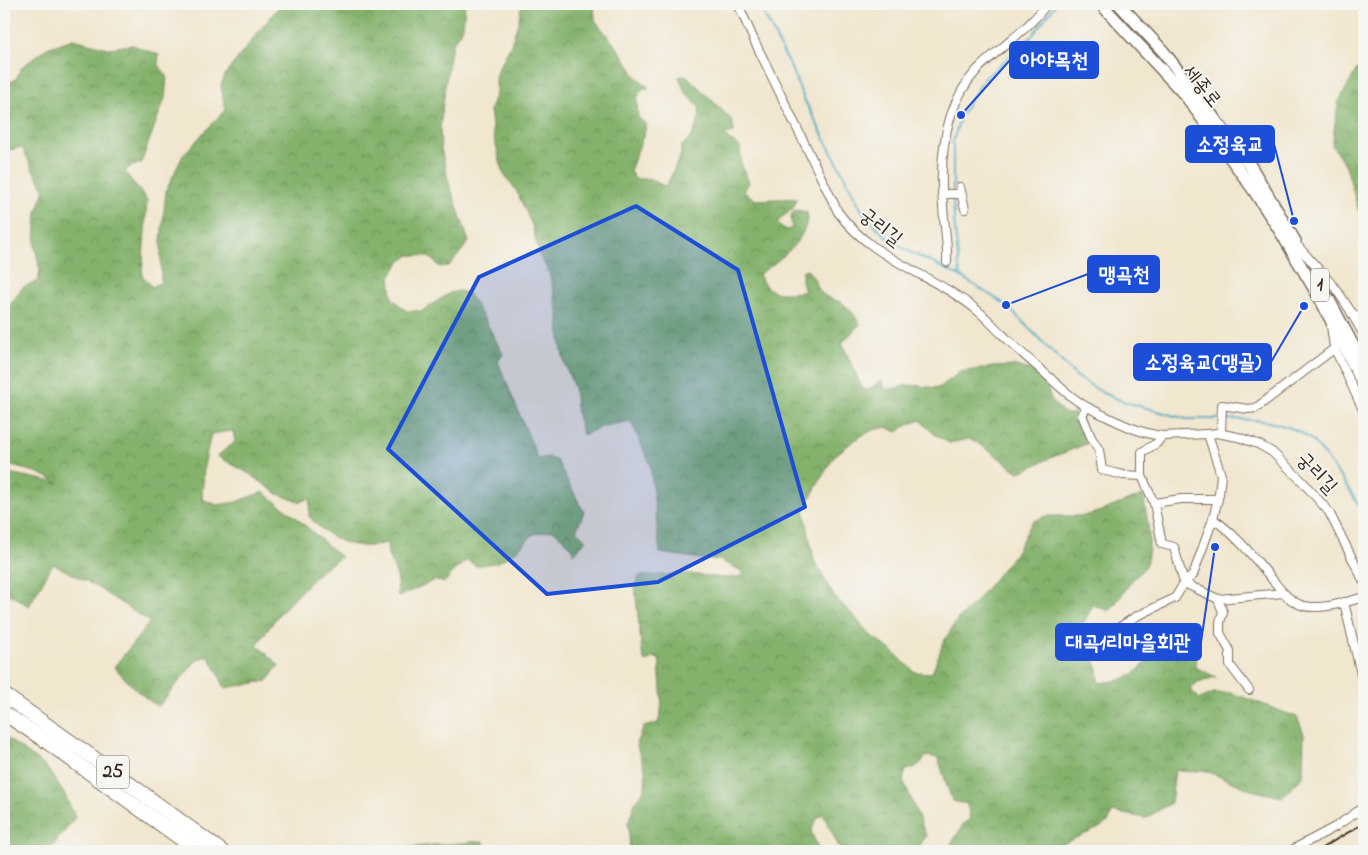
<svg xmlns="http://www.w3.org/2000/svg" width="1368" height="855" font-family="'Indie Flower','Poor Story',sans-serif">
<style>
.forest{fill:url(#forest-crowns);stroke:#606e45}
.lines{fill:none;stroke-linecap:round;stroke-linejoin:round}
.stream{stroke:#42a7c2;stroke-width:2}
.minor-casing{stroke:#7b6c5c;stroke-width:10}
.tertiary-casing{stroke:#7b6c5c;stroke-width:11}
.primary-casing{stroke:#7b6c5c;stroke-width:14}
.motorway-casing{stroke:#7b6c5c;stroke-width:16}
.minor{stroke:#fff;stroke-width:8}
.tertiary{stroke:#fff;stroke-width:9}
.primary{stroke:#fff;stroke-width:11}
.motorway{stroke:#fff;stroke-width:14}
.rail{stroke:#3b2a1e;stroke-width:2}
.marked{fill:#1d4ed8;fill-opacity:0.2;stroke:#1d4ed8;stroke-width:4;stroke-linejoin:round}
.labels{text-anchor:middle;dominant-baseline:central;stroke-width:4;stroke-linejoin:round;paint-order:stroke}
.shield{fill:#f6f6f2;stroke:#73675e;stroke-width:1}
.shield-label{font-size:19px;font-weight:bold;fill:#3b2a1e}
.street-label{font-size:20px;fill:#3b2a1e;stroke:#f6f6f2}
.leader{fill:none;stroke:#1d4ed8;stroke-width:2}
.callout-dot{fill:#1d4ed8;stroke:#f6f6f2;stroke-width:2}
.callout{fill:#1d4ed8;stroke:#1d4ed8;stroke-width:2}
.callout-label{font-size:21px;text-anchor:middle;font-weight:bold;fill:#fff}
</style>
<defs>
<pattern id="forest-crowns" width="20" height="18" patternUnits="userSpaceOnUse" patternTransform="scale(1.25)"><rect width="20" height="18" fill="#84b26c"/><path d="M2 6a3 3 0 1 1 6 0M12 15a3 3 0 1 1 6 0" fill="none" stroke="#6d9158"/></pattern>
</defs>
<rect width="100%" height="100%" fill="#f6f6f2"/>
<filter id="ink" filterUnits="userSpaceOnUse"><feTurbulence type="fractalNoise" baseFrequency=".02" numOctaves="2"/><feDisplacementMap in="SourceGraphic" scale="10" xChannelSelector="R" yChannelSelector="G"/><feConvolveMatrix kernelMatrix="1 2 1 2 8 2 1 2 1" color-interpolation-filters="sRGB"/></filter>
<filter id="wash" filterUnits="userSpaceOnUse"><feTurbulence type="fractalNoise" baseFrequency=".0096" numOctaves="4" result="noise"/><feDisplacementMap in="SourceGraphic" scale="20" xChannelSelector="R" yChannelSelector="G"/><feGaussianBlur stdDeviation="1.12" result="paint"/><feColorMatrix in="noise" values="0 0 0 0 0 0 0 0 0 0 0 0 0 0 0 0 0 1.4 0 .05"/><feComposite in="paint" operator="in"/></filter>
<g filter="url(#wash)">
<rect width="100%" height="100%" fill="#f1e6ce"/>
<g class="forest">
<path d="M281,4H465L463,27L452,44L445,87L440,129L441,148L448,180L469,242L449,266L440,267L428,256L410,255L400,262L390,276L392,298L406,311H422L450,293L460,291L469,294L486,322L503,354L498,362L538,459L548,457L557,461L584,512L576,531L586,540L574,554L570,545L553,530L534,534L515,552L498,562L476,566L467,560L456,569L444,583L435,580L398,597L397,575L388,555L387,543C379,544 371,547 363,546C341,545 323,533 309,516L310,498L299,502L278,494L248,473L217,456L235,442L233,431L211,434L204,466L202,499L217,505L236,502L263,492L292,514L341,557L321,570L279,614L257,645L279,665L267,681L225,688L218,673L208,655L196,661L158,707L137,691L114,667L150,622L90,583L53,564L29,606L4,591V472L58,483L39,473L4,464V345L5,344V331L8,308L23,287L38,281L40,271L35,246L37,212L45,190L33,170L22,147L4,151V83H9L16,79L22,67L47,48L73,39L108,48L133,45L159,55L158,64L167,76L165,98L141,163L130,167L125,172L147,200L142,275L152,287L161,282V241L166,191L183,155L225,110L221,85L226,73Z"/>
<path d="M522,4H594L595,20L622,54L635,75L649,88H644L639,92L637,101L638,117L647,125L630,171L635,179H650L666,187L681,154V147L692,136L700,116L699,107L685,92L679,77L686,75L732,120L734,131L733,134L725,133C726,142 735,141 740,147L741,164L749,182L744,192L756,200L796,198C794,216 783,211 777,224L787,230L792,228C791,221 789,214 796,210L807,212C810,239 778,261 759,274C768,298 783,293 805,292L802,281V271L806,269C817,278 814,284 821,292C826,299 835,299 842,303C850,308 855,316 860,324L842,343L863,390H868L881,380L886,390L910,385L939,388L960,372L993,367L1016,366L1031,370L1042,375L1052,401L1065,414H1080L1084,435L1088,443C1077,448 1066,452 1055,456C1042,461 1032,468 1019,472C1002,461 988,448 970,439L949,443L934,434L920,420L906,426L897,432L887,427L873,430L859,437L834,456L804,509L814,561L834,596L853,615L870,635L891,650L915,672L932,673L944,641L958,619L977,600L1016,552L1032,522L1045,516H1084L1098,512L1143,495C1147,516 1152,539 1147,561C1144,571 1136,575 1130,583C1124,592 1117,602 1109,611L1093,605L1080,630L1098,669L1099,683C1134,680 1141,671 1159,642L1157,635L1163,624L1178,620L1182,634L1196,644L1195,667L1216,677L1198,682L1190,690L1200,699L1214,693H1232L1297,717L1304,734L1303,777L1282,797L1251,790L1204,770L1190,772L1175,770L1171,803L1146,818L1112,812L1109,821L1099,828L1053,848L1045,844L1036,851H947L964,823L970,819L967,804L952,801L938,758L926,756C920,765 916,768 906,770L903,780L926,835L917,851H841L823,814L818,817L811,831L819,851H630L628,823L635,803L645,789L646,773L636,743L644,727L658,723C666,703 658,681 660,660L654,657L645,662L642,653L635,588L639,576C656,575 673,574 690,574C704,575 734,582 744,574L738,569L719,560L701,559L660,553L650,464L631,421L604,426L583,435L577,415L574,388L564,362L560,339L559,316L549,272L540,257L532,225L516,190L503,173L493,133L490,110L496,92V73L510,47L518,23Z"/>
<polygon points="1364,63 1364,211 1359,212 1346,166 1332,145 1338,103 1357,69"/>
<polygon points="4,736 46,767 65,795 75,817 49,851 4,851"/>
<polygon points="483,841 489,851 364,851"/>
</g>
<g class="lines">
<g class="stream">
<polyline points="759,4 791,68 804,99 865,216 888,238 908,251 960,276 1006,305 1076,376 1103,393 1125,402 1186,419 1220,419"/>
<polyline points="953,191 953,141 961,115 984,79 1032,36 1056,4"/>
<polyline points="953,196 954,220 960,276"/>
<path d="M1224,419C1253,419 1284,420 1309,438C1320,447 1332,465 1340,477C1349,490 1358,501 1364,516"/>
</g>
</g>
</g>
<g filter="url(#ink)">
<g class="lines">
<defs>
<g id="minor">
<path d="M738,4L753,38L838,212C872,260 935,275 978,311C987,318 994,327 1003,335C1017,349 1033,363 1048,376C1060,387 1072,399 1087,407"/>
<polyline points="960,187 965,209"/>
<polyline points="942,194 961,194"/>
<polyline points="1297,245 1336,289 1352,313"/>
<path d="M947,262C948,243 944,225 943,206C939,159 944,105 978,69C1001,46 1027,31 1047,4"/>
<polyline points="1356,320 1364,311"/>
<polyline points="1331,326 1334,347 1364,412"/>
<polyline points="1221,433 1222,405 1248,409 1256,408 1335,348"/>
<polyline points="1208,434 1162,436 1157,443 1142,452 1142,476 1154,503 1162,544 1174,547 1184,583 1218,599 1284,593"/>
<path d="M1142,476L1123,475L1102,470L1099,450L1091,437L1082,415L1087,407C1110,418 1136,433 1162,436"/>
<polyline points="1154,503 1181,499 1218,499"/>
<path d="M1213,519C1234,533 1251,554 1267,573C1278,586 1287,601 1304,606C1323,610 1346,602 1364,597"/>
<polyline points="1218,599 1223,612 1220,622 1220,633 1230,651 1230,665 1249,690"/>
<polyline points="1344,602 1364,687 1364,697"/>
<polyline points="1108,635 1135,617 1175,598 1184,583 1193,575 1213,519 1219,494 1221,475 1208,434 1217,433 1238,437 1258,444 1272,452 1302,481 1329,512 1364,582"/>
<polyline points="1290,851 1335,827 1364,807"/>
</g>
<polyline id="tertiary" points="1352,313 1364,334"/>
<g id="primary">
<polyline points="1101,4 1186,96 1253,189 1279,229 1321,300 1364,386"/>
<polyline points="1119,4 1163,51 1251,167 1295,241"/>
<polyline points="1328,298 1364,366"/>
</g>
<g id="motorway">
<polyline points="4,695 112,771 221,851"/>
<polyline points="4,713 46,741 198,851"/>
</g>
</defs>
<use href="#minor" class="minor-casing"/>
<use href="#tertiary" class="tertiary-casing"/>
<use href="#primary" class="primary-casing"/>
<use href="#motorway" class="motorway-casing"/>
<use href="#minor" class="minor"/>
<use href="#tertiary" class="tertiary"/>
<use href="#primary" class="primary"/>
<use href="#motorway" class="motorway"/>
<polyline class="rail" points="1317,851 1364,823"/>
</g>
</g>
<path class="marked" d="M636,206L738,270L805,507L658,582L547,594L388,449L479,277Z"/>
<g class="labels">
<g class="shield">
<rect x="1311" y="268.5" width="18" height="33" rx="4"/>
<rect x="97" y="755.5" width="32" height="33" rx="4"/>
</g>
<g class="shield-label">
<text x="1320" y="285">1</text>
<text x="113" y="772">25</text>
</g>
<g class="street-label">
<text transform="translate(1201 87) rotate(51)">세종로</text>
<text transform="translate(880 228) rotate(38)">궁리길</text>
<text transform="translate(1316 474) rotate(46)">궁리길</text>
</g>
</g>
<path class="leader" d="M961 115L1010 60M1294 221L1274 144M1006 305L1088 274M1304 306L1271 362M1215 547L1201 642"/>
<g class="callout-dot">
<circle cx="961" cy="115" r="5"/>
<circle cx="1294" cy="221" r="5"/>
<circle cx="1006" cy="305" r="5"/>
<circle cx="1304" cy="306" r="5"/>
<circle cx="1215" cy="547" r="5"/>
</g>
<g class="callout">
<rect x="1010" y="42" width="88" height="36" rx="5"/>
<rect x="1186" y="126" width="88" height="36" rx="5"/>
<rect x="1088" y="256" width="71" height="36" rx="5"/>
<rect x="1134" y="344" width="137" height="36" rx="5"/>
<rect x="1056" y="624" width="145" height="36" rx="5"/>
</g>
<g class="callout-label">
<text x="1054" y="67">아야목천</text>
<text x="1230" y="151">소정육교</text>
<text x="1124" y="281">맹곡천</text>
<text x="1203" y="369">소정육교(맹골)</text>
<text x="1128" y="649">대곡1리마을회관</text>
</g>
<rect width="1368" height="855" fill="none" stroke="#f6f6f2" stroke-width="20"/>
</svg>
